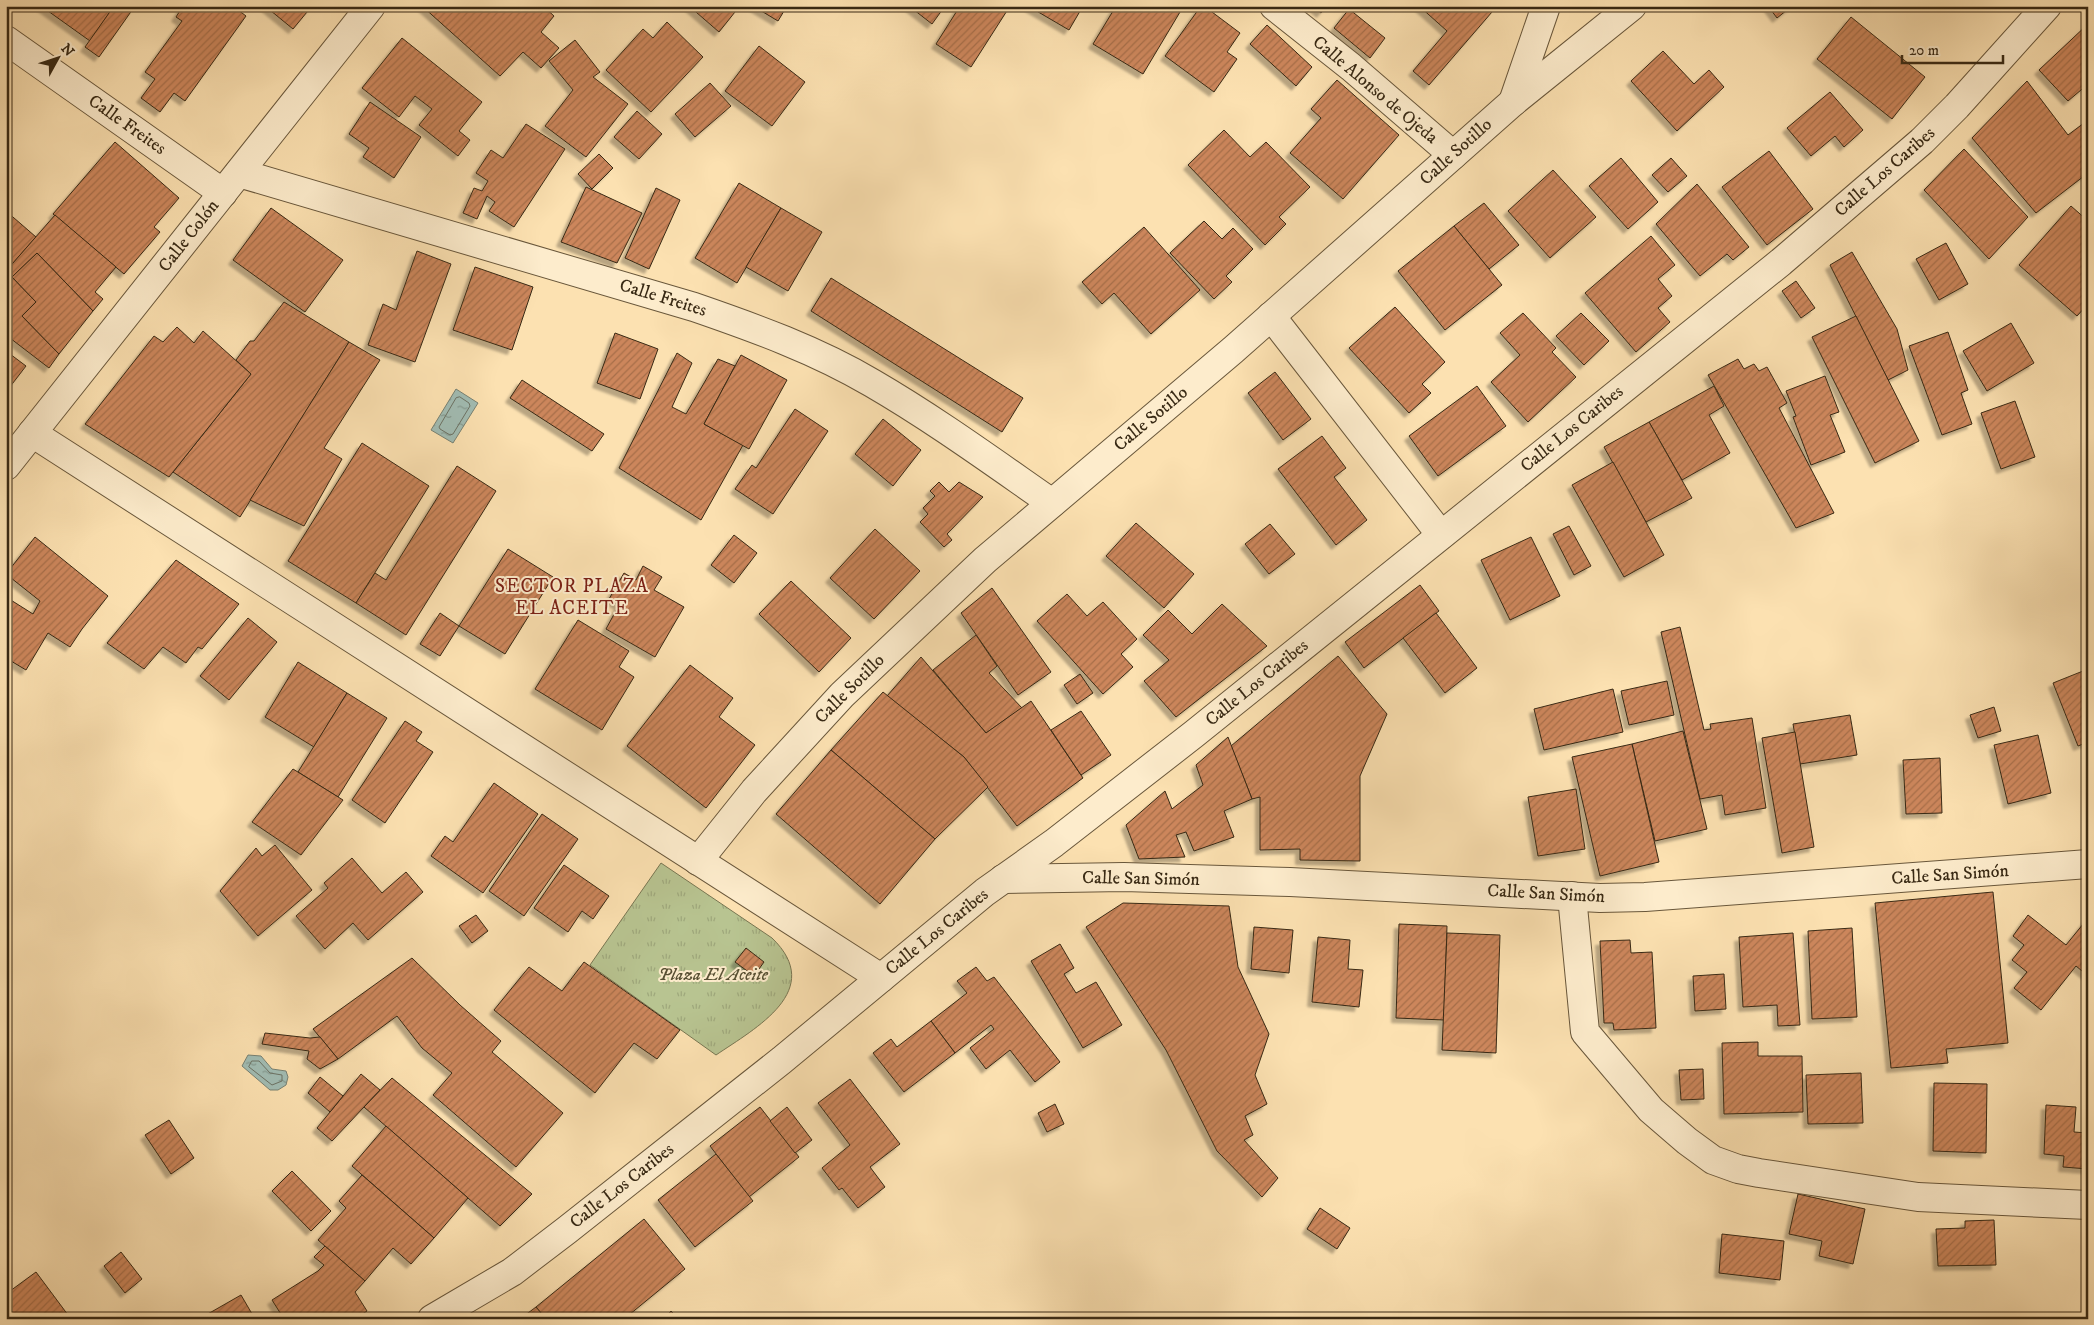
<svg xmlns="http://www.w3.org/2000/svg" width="2094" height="1325" font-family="'IM FELL DW Pica',serif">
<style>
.park{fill:url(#park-tufts);stroke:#787652}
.water{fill:url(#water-ripples);stroke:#778173}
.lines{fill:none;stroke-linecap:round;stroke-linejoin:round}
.shore{stroke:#6c7264;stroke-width:1}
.building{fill:url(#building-hatch);stroke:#382914;filter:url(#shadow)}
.minor-casing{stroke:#69573b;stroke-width:30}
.tertiary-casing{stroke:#69573b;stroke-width:30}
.minor{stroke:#fdeccc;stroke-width:28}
.tertiary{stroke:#fdeccc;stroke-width:28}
.labels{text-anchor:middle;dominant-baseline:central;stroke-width:4;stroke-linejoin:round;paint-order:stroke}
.street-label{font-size:18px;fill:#382914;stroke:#fdeccc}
.park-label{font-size:18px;font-style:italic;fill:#585033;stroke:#fdeccc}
.neighbourhood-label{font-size:19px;letter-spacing:1px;fill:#7a1f14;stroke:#fdeccc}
</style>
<defs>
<pattern id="park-tufts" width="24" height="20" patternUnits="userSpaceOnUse" patternTransform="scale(1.25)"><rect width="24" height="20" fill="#b8c491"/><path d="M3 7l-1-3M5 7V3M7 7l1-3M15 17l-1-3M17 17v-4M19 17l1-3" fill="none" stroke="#9fa87c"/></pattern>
<pattern id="water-ripples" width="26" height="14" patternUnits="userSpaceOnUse" patternTransform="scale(1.25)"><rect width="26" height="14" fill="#a1bcb3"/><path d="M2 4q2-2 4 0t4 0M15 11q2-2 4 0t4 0" fill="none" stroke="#849990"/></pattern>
<pattern id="building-hatch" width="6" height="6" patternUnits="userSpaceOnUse" patternTransform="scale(1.25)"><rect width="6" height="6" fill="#cc865b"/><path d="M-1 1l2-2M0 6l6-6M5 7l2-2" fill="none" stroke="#a76e4a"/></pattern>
<filter id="shadow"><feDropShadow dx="-4.5" dy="4.5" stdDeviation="1" flood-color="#0004"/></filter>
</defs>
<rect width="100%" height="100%" fill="#fce1b1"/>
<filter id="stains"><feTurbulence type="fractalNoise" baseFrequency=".004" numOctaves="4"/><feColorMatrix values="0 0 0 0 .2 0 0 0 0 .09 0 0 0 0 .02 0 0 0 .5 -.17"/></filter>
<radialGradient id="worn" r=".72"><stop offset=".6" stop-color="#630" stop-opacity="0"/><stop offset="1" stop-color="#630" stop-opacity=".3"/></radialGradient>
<path class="park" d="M661,863L772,938C826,990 756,1028 716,1055L590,965Z"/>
<g class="water">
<polygon points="456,389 478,403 453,443 431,430"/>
<polygon points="248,1055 261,1056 272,1069 286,1071 288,1077 286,1085 278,1090 270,1090 242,1066"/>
</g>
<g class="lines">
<g class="shore">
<polygon points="460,397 469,403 470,406 453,434 450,435 440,429 439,427 456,398"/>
<polygon points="252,1061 259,1061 270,1073 282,1075 282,1081 272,1085 249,1067"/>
</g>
</g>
<g class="building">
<polygon points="41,6 114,6 90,41"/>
<polygon points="114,6 135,6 99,57 85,47"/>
<polygon points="183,6 233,6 246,16 185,101 174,93 160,112 141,98 155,79 145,72 182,21 176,17"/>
<polygon points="265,6 312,6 293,29"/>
<polygon points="422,6 543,6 554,16 541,32 559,48 541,68 523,52 500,76"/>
<polygon points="689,6 729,6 735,12 719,32"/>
<polygon points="753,6 787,6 778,21"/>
<polygon points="909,6 945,6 932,24"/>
<polygon points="960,6 1010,6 971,67 936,44"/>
<polygon points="1028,6 1083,6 1069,30"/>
<polygon points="1116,6 1183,7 1143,74 1093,44"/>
<polygon points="1201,6 1204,6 1240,33 1227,52 1237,59 1214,92 1165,56"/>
<polygon points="1313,6 1327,6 1321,13"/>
<polygon points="1419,6 1485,6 1492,12 1429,85 1413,71 1447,31"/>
<polygon points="1768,6 1792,6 1777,18"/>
<polygon points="1349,9 1385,38 1370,58 1334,28"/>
<polygon points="1851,17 1925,77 1892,119 1817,59"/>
<polygon points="667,22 703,57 651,112 606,70 643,29 653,38"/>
<polygon points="2088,24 2088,84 2068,101 2039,70"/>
<polygon points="1267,25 1312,67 1296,86 1250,44"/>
<polygon points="402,38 482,102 459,131 470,140 458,156 419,125 432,109 415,96 399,117 362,88"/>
<polygon points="575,40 600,72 593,77 628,104 586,157 545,126 573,90 549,61"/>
<polygon points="759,46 805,82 772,126 725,91"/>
<polygon points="1663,51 1694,84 1709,70 1724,87 1677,131 1631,81"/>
<polygon points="1337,80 1399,135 1343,199 1290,153 1321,118 1311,109"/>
<polygon points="2027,81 2068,135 2088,120 2088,173 2036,213 1972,138"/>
<polygon points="710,83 731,106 695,137 675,114"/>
<polygon points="1830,92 1863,130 1844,147 1835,136 1811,156 1787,128"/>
<polygon points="370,102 421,137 394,178 363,157 369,148 349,134"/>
<polygon points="637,111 662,134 639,159 614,137"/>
<polygon points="526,124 565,149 514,227 489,211 495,202 487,196 477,219 463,213 474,188 482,191 488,181 476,173 491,150 503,158"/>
<polygon points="1224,130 1250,157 1266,142 1310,187 1279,217 1286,224 1265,245 1188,165"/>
<polygon points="115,142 179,198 154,227 160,232 124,274 53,214"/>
<polygon points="1964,149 2028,217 1989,259 1924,190"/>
<polygon points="1769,151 1813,209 1767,245 1722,187"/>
<polygon points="599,154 613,168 592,189 578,174"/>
<polygon points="1621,158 1658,202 1628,229 1589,186"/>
<polygon points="1671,158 1687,176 1668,192 1652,175"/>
<polygon points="1553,170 1596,217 1550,258 1508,211"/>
<polygon points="739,183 781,208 737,283 695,258"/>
<polygon points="1697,184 1749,247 1733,260 1727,254 1700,276 1656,224"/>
<polygon points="586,187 642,213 617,263 561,242"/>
<polygon points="656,188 680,200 649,269 625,258"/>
<polygon points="1484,203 1519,245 1489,269 1454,226"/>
<polygon points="2071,206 2088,221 2088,304 2077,316 2019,265"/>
<polygon points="271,208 343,260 305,312 233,260"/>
<polygon points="781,208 822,232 788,291 746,267"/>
<polygon points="6,211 36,237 6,271"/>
<polygon points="55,215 116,267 95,292 103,299 93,311 37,253 12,277 36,302 22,316 59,354 49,368 6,335 6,271"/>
<polygon points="1204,221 1222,239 1233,228 1253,249 1226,276 1232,282 1214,299 1170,253"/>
<polygon points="1454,226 1502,285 1445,330 1398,271"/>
<polygon points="1144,227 1200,290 1151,334 1114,293 1102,304 1082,282"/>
<polygon points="1651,236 1675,265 1658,279 1672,296 1658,308 1670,322 1636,352 1585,293"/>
<polygon points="1946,243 1968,284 1939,300 1916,259"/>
<polygon points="417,251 451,264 415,362 368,345 383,304 396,310"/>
<polygon points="1852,252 1897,329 1908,370 1888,380 1830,265"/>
<polygon points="37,253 93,311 59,354 22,316 36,302 12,277"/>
<polygon points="475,267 533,287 512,350 453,330"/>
<polygon points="831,278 1023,398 1002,432 811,311"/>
<polygon points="1796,281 1815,308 1801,318 1782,291"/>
<polygon points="284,302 349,342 240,517 173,472 251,374 236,360 250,341 254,341"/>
<polygon points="1395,307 1445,362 1422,384 1431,393 1409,413 1349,348"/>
<polygon points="1523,313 1556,348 1552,352 1576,377 1528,422 1491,382 1520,355 1500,333"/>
<polygon points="1581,313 1609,341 1584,365 1556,336"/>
<polygon points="1856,316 1919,441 1875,463 1812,337"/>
<polygon points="2011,323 2034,363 1987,391 1963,351"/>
<polygon points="177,327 194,343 203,331 251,374 169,477 85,424 154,336 163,342"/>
<polygon points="1948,332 1968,390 1961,393 1972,424 1942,435 1909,346"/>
<polygon points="615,333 658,349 640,399 597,383"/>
<polygon points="349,342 380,360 324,448 342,459 304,526 250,500"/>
<polygon points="6,351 26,366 6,392"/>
<polygon points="677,353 692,363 672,407 686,414 718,359 735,366 704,424 743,445 701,520 619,468"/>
<polygon points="741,355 787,380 749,449 704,424"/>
<polygon points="1738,359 1744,369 1754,364 1759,371 1767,367 1787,403 1779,408 1834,513 1796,528 1708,375"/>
<polygon points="1275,372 1311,419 1283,440 1248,393"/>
<polygon points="1825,376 1839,412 1830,415 1845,452 1811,465 1793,417 1796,416 1786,391"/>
<polygon points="522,380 604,434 592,451 510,398"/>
<polygon points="1477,386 1506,426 1438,476 1409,436"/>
<polygon points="1714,386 1724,406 1709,415 1730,453 1682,480 1649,422"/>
<polygon points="2015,401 2035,457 2001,469 1981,413"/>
<polygon points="795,409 828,431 773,514 735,489 752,465 756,468"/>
<polygon points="883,419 921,450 893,486 855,454"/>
<polygon points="1649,422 1692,498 1646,522 1604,447"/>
<polygon points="1322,436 1346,468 1334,477 1367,520 1336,545 1278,469"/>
<polygon points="362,443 429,486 356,603 288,561"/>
<polygon points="1613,462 1664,555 1624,577 1572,485"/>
<polygon points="457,466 496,491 406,635 356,603 375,573 386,580"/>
<polygon points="939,482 949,492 959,482 983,497 947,534 952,540 944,547 920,522 928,514 923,508 935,496 930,491"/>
<polygon points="1136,523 1194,574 1164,608 1106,556"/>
<polygon points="1270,524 1295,554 1269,574 1245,544"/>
<polygon points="1569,526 1591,566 1574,575 1553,534"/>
<polygon points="875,529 920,571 874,619 830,578"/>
<polygon points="734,535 757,553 734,583 711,565"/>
<polygon points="35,537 108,596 82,629 70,647 48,633 26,670 6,658 6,597 33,614 40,601 6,574"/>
<polygon points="1531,537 1560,596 1510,620 1481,560"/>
<polygon points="508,549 553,577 505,654 459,626"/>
<polygon points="176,560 239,604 202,649 198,647 186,663 163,647 144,669 107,643"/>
<polygon points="643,566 662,577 654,590 684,607 655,657 606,629 619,605 609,599 624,573 636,580"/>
<polygon points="791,581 851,638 819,672 759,614"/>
<polygon points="1420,585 1439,611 1364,668 1345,642"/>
<polygon points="992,588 1051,672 1018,695 961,613"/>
<polygon points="1067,594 1087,616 1103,602 1137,639 1121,654 1133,667 1103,694 1037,621"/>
<polygon points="1222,604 1267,646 1176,717 1144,681 1169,660 1143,635 1168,610 1192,634"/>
<polygon points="440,613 459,626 440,656 420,644"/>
<polygon points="1436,613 1477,668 1445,693 1403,638"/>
<polygon points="248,618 277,642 229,700 200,676"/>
<polygon points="578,620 629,651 619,667 634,677 602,730 535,689"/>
<polygon points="1680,627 1704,730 1711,729 1710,724 1752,718 1766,808 1725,815 1722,795 1700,799 1661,632"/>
<polygon points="976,635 997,666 989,673 1022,708 986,733 933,670"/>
<polygon points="1338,656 1387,714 1360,776 1360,861 1300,860 1300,849 1260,850 1260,797 1252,799 1231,746"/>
<polygon points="921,657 986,733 1031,701 1083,778 1017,826 964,757 887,696"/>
<polygon points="298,662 347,693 314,747 265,717"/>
<polygon points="690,665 733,698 719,717 755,745 706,808 627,746"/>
<polygon points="2088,669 2088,742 2078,746 2053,683"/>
<polygon points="1080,674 1093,693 1077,704 1064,685"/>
<polygon points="1667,681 1674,715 1629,725 1621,691"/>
<polygon points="1613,689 1623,732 1544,750 1534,709"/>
<polygon points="883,692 964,757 988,787 935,839 831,750"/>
<polygon points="347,693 387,718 338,797 298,772"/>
<polygon points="1994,707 2001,731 1978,738 1970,715"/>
<polygon points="1081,711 1111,755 1081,775 1051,730"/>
<polygon points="1850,715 1857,755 1800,764 1793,724"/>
<polygon points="405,721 422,732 416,741 433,752 385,823 352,800"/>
<polygon points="1683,731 1707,829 1655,841 1632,744"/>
<polygon points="1795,732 1814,847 1782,853 1762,738"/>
<polygon points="2038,735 2051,793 2008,804 1994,745"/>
<polygon points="1228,737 1252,799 1224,811 1234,837 1194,851 1186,832 1176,835 1185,857 1139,859 1126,825 1165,791 1172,809 1203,785 1196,765"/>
<polygon points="1632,744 1659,862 1600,876 1572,757"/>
<polygon points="831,750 935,839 880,904 776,814"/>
<polygon points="1940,758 1942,813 1906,814 1903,760"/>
<polygon points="293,769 343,800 301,855 252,822"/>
<polygon points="494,783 538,814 483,893 431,856 445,836 453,842"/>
<polygon points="1576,789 1585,849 1538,856 1528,797"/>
<polygon points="542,814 578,839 524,916 489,891"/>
<polygon points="275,845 312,890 258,936 220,891 256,848 262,856"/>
<polygon points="352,858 382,893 406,872 423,892 368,940 353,923 325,949 296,916 328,888 324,883"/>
<polygon points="564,865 609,896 593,919 582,911 568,932 534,908"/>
<polygon points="1993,892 2008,1043 1946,1049 1948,1063 1891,1068 1875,903"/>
<polygon points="1123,903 1229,906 1238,967 1269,1034 1255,1075 1267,1104 1245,1116 1253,1135 1244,1140 1278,1178 1262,1197 1217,1151 1166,1050 1086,927"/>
<polygon points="476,915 488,931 472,943 459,926"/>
<polygon points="2028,915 2066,945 2088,918 2088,976 2076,966 2041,1010 2014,988 2027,972 2012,960 2024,945 2013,936"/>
<polygon points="1399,924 1447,926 1444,1020 1396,1018"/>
<polygon points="1254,927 1293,930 1289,973 1251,969"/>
<polygon points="1852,928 1857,1017 1812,1019 1808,931"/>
<polygon points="1447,933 1500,935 1496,1053 1442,1050"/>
<polygon points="1793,933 1800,1025 1778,1026 1777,1005 1743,1007 1739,937"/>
<polygon points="1318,937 1350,940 1348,969 1363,970 1359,1007 1312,1002"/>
<polygon points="1630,940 1631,953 1652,952 1656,1028 1614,1030 1613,1023 1604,1023 1600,941"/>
<polygon points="1060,944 1074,968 1064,974 1076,993 1096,982 1122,1025 1083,1048 1031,961"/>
<polygon points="746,948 764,962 754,976 735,962"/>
<polygon points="412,958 460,1005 501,1041 492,1052 563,1113 516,1167 433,1095 452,1073 422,1048 397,1016 338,1059 313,1029"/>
<polygon points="584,962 680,1030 657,1059 634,1043 595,1093 494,1010 529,967 562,991"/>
<polygon points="976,967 987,981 994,977 1060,1062 1035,1082 1010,1050 986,1069 970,1048 994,1029 991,1025 955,1053 931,1021 967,993 957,981"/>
<polygon points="1724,974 1726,1009 1695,1011 1693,976"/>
<polygon points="931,1021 955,1053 904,1092 873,1053 891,1039 897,1047"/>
<polygon points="265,1033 310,1038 320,1037 338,1059 320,1069 307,1059 309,1051 262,1044"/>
<polygon points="1758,1042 1758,1056 1802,1056 1803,1112 1724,1114 1722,1043"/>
<polygon points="1703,1069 1704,1099 1681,1100 1679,1070"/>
<polygon points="1861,1073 1863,1123 1808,1124 1806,1075"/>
<polygon points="361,1074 380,1090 332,1141 317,1128"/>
<polygon points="320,1077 343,1096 330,1112 308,1093"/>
<polygon points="392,1078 532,1194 500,1226 364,1107"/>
<polygon points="850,1079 900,1144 870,1167 885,1187 858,1208 842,1188 839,1190 822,1168 850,1145 818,1103"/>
<polygon points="1934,1083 1987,1084 1986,1153 1933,1151"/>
<polygon points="1055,1104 1064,1124 1047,1132 1038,1113"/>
<polygon points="2046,1105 2076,1107 2074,1132 2088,1133 2088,1169 2063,1167 2064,1156 2044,1154"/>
<polygon points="760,1107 799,1157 749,1197 710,1146"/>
<polygon points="787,1107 812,1140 795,1153 770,1121"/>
<polygon points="169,1120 194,1158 171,1174 145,1135"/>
<polygon points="386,1126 468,1198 434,1238 352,1166"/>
<polygon points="716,1154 753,1201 695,1247 658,1200"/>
<polygon points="292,1171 331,1211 311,1231 272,1191"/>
<polygon points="362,1175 434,1238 411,1264 393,1248 365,1281 318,1240 346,1208 339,1201"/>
<polygon points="1798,1194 1865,1209 1853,1264 1819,1256 1822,1241 1789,1234"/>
<polygon points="1320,1208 1350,1228 1337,1249 1307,1229"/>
<polygon points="644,1219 685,1269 624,1319 546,1319 536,1307"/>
<polygon points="1994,1220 1996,1265 1938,1266 1936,1229 1965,1228 1965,1221"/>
<polygon points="1722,1234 1784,1241 1780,1280 1719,1273"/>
<polygon points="325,1246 365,1281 355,1292 367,1311 355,1319 284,1319 272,1300 318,1271 324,1265 314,1257"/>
<polygon points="121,1252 142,1279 125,1293 104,1266"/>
<polygon points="36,1272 71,1319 6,1319 6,1294"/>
<polygon points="241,1295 255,1319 199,1319"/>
<polygon points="536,1307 546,1319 520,1319"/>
<polygon points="671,1311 679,1319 664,1319"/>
</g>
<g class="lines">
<defs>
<g id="minor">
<polyline points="1274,6 1351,67 1453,155"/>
<polyline points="6,40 223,193"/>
<polyline points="1513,102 1546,6"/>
<path d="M239,173L694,307C755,328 816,350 872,383C934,419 993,462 1052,503"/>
<polyline points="1271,316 1441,535"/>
<polyline points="32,433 881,978"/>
<polyline points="6,466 371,6"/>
<polyline points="698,861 754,791 842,695 985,560 1233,350 1513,102 1632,6"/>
<polyline points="1003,879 1124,877 1290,882 1600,898 1645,897 2088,864"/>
<polyline points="1572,896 1585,1032 1651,1110 1687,1141 1713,1160 1738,1169 1759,1173 1918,1197 2088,1205"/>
</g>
<polyline id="tertiary" points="432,1319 512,1272 567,1230 782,1060 985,892 1054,843 1194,734 1781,262 1922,141 1957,106 2047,6"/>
</defs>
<use href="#minor" class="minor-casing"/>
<use href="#tertiary" class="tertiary-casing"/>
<use href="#minor" class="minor"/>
<use href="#tertiary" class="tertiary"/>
</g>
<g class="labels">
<g class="street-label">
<text transform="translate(1375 90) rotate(40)">Calle Alonso de Ojeda</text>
<text transform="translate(127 125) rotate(35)">Calle Freites</text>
<text transform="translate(1456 152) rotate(-42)">Calle Sotillo</text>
<text transform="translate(1885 172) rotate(-41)">Calle Los Caribes</text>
<text transform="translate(189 236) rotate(-52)">Calle Colón</text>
<text transform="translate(663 298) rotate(17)">Calle Freites</text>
<text transform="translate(1151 419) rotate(-40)">Calle Sotillo</text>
<text transform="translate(1572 429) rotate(-39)">Calle Los Caribes</text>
<text transform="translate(1257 683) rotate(-39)">Calle Los Caribes</text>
<text transform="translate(850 689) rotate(-45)">Calle Sotillo</text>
<text transform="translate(1950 875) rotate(-4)">Calle San Simón</text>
<text transform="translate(1141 879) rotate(1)">Calle San Simón</text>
<text transform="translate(1546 894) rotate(3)">Calle San Simón</text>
<text transform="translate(937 932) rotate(-39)">Calle Los Caribes</text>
<text transform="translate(622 1186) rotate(-38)">Calle Los Caribes</text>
</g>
<g class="park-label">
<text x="713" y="975">Plaza El Aceite</text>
</g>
<g class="neighbourhood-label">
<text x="572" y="586">SECTOR PLAZA<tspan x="572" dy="22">EL ACEITE</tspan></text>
</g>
</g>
<rect width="2094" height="1325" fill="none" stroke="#fce1b1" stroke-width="25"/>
<rect x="8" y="8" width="2079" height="1310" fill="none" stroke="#382914" stroke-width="2.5"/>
<rect x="12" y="12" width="2069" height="1300" fill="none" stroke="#382914"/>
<g transform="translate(58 58) rotate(50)" stroke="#fdeccc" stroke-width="4" paint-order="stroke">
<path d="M0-4L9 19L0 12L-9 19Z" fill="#382914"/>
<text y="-8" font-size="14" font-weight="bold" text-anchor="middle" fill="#382914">N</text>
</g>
<path d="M1902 55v8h101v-8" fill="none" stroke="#382914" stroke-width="2.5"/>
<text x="1909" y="55" font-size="15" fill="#382914" stroke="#fdeccc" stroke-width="4" paint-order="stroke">20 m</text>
<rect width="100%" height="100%" filter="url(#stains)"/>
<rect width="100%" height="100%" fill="url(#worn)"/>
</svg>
